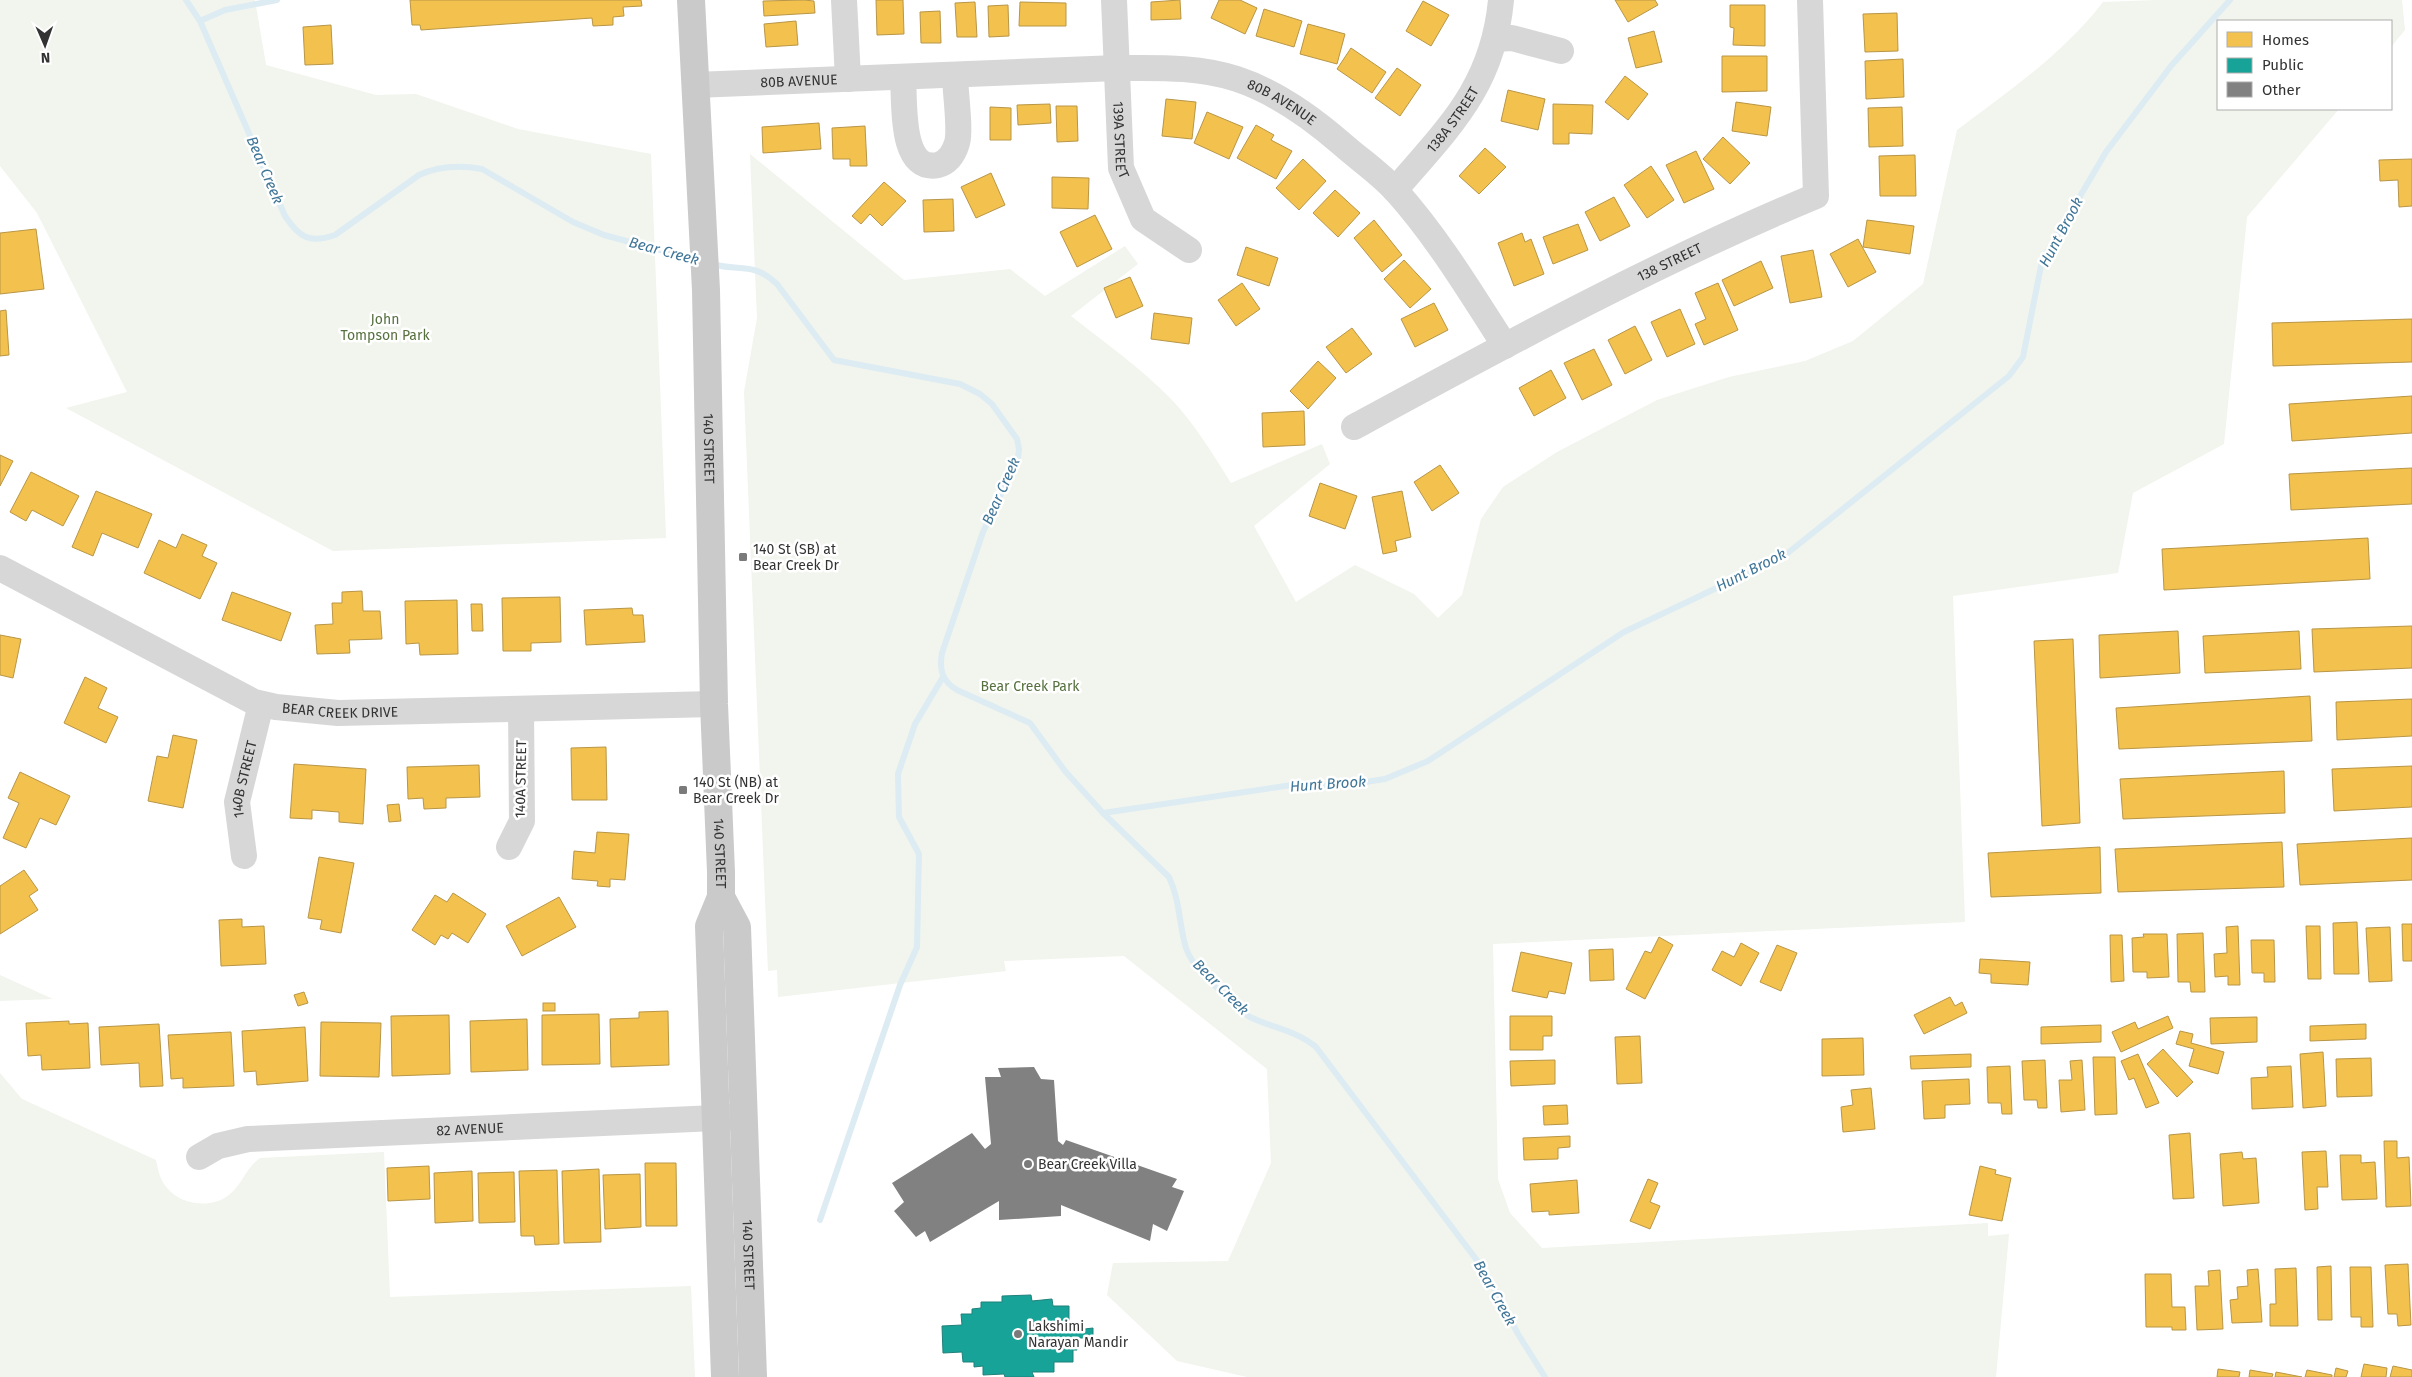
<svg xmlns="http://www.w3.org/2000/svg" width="2412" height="1377" font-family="'Fira Sans',sans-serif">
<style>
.green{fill:#f1f5ed}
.homes{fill:#f2c14e;stroke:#b99646}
.public{fill:#17a398;stroke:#1f817a}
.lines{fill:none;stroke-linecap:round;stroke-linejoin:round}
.stream{stroke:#ddebf3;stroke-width:6}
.building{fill:#818181}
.minor{stroke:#d7d7d7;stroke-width:26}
.major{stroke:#cacaca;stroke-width:28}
.poi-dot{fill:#7a7a7a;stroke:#fff;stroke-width:2}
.labels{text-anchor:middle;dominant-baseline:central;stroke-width:5;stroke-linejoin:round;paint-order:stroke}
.street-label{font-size:14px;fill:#333;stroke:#fff}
.park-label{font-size:14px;fill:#56703f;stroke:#fff}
.poi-label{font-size:14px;fill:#333;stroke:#fff;text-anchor:start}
.water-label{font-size:15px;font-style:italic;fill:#3f7597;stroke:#fff}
</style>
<rect width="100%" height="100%" fill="#fff"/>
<g class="green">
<polygon points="0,0 255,0 266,65 376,95 416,94 518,129 651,154 666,538 333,551 66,408 127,392 37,213 0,166"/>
<path d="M2156,0H2402L2405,30L2391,47V21H2218V109H2339L2247,217L2224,444L2133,493L2118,573L1953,596L1965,922L1493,944L1498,1179L1510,1213L1542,1248L1988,1223V1236L2009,1234L1996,1377H1247L1177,1361L1107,1295L1113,1263L1228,1261L1271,1163L1267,1069L1124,956L1004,961L1006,971L778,997L777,970L768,971L744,392L757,318L750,154L904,280L1010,269L1045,296L1125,246L1138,264L1071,316C1105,343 1141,368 1171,399C1195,424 1212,453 1231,483L1322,444L1330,464L1254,526L1296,602L1355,565L1414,594L1438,618L1462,595L1481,519L1503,487L1557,452L1657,400L1729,377L1805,361L1853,341L1923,284L1957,130C2009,91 2063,54 2103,2Z"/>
<polygon points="0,975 53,999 0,1001"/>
<path d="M0,1073L22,1099L156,1160C158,1170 160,1180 167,1188C182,1206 213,1209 230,1194C243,1183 246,1168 260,1158L384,1152L390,1297L691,1286L695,1377H0Z"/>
</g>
<g class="homes">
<polygon points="410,0 641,0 642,6 623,7 624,16 613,17 613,25 593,26 592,18 421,30 420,25 412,25"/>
<polygon points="804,0 814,1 815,13 764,16 763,1"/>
<polygon points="876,0 903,0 904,34 877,35"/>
<polygon points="1180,0 1181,19 1151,20 1151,2"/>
<polygon points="1219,0 1240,0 1257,8 1245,34 1211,18"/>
<polygon points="1615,0 1655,0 1658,5 1628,22"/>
<polygon points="1423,1 1449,15 1431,46 1406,31"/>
<polygon points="975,2 977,37 957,37 955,3"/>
<polygon points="1020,2 1066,3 1066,26 1019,26"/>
<polygon points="1008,5 1009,36 989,37 988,6"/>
<polygon points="1730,5 1765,5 1765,46 1733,45 1734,28 1730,27"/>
<polygon points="1264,9 1302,21 1294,47 1256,36"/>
<polygon points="940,11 941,43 921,43 920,12"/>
<polygon points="1897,13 1898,51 1865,52 1863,14"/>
<polygon points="796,21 798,45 766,47 764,24"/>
<polygon points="1308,24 1345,34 1337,64 1300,54"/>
<polygon points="331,25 333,64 305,65 303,27"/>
<polygon points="1654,31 1662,62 1636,68 1628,38"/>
<polygon points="1351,48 1386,72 1372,93 1337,69"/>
<polygon points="1722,56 1767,56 1767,91 1722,92"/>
<polygon points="1903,59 1904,97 1866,99 1865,61"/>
<polygon points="1397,68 1421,85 1400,116 1375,98"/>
<polygon points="1625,76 1648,94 1628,120 1605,102"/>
<polygon points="1508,90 1545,99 1538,130 1501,121"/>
<polygon points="1166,99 1196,102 1192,139 1162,136"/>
<polygon points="1736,102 1771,107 1767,136 1732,131"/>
<polygon points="1050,104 1051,123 1018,125 1017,105"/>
<polygon points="1553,104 1593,105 1592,134 1569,133 1569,144 1553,144"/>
<polygon points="1056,106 1077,106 1078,141 1057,142"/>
<polygon points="990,107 1011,108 1011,140 990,140"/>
<polygon points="1902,107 1903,146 1869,147 1868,108"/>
<polygon points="1207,112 1243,127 1229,159 1194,143"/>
<polygon points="819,123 821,149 763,153 762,127"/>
<polygon points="1256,125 1274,135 1271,140 1292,151 1276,179 1237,158"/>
<polygon points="865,126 867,166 850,166 850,159 833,159 832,128"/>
<polygon points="1723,137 1750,163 1730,184 1703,159"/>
<polygon points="1485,148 1506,167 1479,194 1459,176"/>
<polygon points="1696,151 1714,189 1684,203 1666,165"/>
<polygon points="1915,155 1916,196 1880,196 1879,156"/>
<polygon points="1303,159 1326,181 1299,210 1276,188"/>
<polygon points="2412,159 2412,206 2399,207 2398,180 2380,181 2379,160"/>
<polygon points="1651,166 1674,200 1647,218 1624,185"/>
<polygon points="991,173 1005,205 976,218 961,187"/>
<polygon points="1052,177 1089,178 1088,209 1052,208"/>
<polygon points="884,182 906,201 882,226 870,214 861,224 852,216"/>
<polygon points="1335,190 1360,213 1338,237 1313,213"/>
<polygon points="1614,197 1630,226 1600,241 1585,212"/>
<polygon points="953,199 954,231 924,232 923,200"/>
<polygon points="1095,215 1112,249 1077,267 1060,232"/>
<polygon points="1374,220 1402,255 1382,272 1354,238"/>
<polygon points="1867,220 1914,226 1910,254 1863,247"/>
<polygon points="1578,224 1588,250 1553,264 1543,237"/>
<polygon points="36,229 44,289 0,294 0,233"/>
<polygon points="1522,233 1525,242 1531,239 1544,274 1514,286 1498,243"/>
<polygon points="1858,239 1876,272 1848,287 1830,254"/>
<polygon points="1246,247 1278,258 1269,286 1237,275"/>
<polygon points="1813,250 1822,297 1790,303 1781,256"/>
<polygon points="1404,260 1431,289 1410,308 1384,279"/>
<polygon points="1761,261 1773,288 1734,306 1722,280"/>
<polygon points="1130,277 1143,306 1116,318 1104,288"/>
<polygon points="1242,283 1260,309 1236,326 1218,300"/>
<polygon points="1718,283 1738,330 1704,345 1695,324 1706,319 1695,293"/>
<polygon points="1434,303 1448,330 1415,347 1401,319"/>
<polygon points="1680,309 1695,344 1667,357 1651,322"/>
<polygon points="6,310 9,355 0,356 0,311"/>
<polygon points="1154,313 1192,318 1189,344 1151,339"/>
<polygon points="2412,319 2412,362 2273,366 2272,323"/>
<polygon points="1635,326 1652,360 1625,374 1608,340"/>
<polygon points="1352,328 1372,354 1346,373 1326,347"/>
<polygon points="1594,349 1612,385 1582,400 1564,363"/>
<polygon points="1318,361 1336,378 1308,409 1290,391"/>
<polygon points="1551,370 1566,398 1534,416 1519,388"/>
<polygon points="2412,396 2412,433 2292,441 2289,404"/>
<polygon points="1304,411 1305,445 1263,447 1262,413"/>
<polygon points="0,455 13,461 0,486"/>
<polygon points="1440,465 1459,493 1432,511 1414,482"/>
<polygon points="2412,468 2412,504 2291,510 2289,474"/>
<polygon points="31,472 79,496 63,526 32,510 26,521 10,512"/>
<polygon points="1320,483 1357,496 1345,529 1309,516"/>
<polygon points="96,491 152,514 138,548 102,533 93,556 72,547"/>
<polygon points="1402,491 1411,537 1395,541 1397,551 1383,554 1372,497"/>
<polygon points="182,534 207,545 202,556 217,563 200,599 144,573 159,540 176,548"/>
<polygon points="2368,538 2370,579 2164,590 2162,549"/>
<polygon points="362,591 363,611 380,611 382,639 349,640 350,653 317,654 315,625 333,624 332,603 342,603 342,592"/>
<polygon points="232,592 291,613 281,641 222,620"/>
<polygon points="560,597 561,642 531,643 531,651 503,651 502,598"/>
<polygon points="457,600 458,654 420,655 419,643 406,644 405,601"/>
<polygon points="471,604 482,604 483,631 472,631"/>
<polygon points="632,608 633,615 643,615 645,642 586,645 584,610"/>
<polygon points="2412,626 2412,668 2314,672 2312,629"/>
<polygon points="2178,631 2180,673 2100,678 2099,635"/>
<polygon points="2299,631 2301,669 2205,673 2203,636"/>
<polygon points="0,635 21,639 13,678 0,675"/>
<polygon points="2073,639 2080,823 2042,826 2034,641"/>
<polygon points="85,677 107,688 98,708 118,717 106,743 64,723"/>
<polygon points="2310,696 2312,741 2119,749 2116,708"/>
<polygon points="2412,699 2412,736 2337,740 2336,702"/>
<polygon points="173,735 197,740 183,808 148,801 157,756 168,758"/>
<polygon points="606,747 607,800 572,800 571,748"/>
<polygon points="294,764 366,769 363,824 339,822 339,812 312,810 312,819 290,818"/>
<polygon points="479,765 480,797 446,798 446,808 424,809 423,798 408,799 407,767"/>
<polygon points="2412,766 2412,807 2334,811 2332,769"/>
<polygon points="2284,771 2285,813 2123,819 2120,779"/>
<polygon points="20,772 70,796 56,825 40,818 26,848 3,838 19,803 8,798"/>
<polygon points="399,804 401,821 389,822 387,805"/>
<polygon points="597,832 629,834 625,880 610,879 610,887 597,886 598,881 572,879 574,851 595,853"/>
<polygon points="2412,838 2412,880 2300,885 2297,844"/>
<polygon points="2282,842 2284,887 2118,892 2115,849"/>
<polygon points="2100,847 2101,893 1991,897 1988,853"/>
<polygon points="319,857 354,863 341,933 320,929 322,920 308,918"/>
<polygon points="24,870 38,890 29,896 38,910 0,934 0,886"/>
<polygon points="453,893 486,914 468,943 452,933 448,939 441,935 435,945 412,930 435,895 447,902"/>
<polygon points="559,897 576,927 522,956 506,926"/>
<polygon points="242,919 242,927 264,926 266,964 221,966 219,920"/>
<polygon points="2357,922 2359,974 2334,974 2333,923"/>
<polygon points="2402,924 2412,924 2412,961 2403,961"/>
<polygon points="2238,926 2240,985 2228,985 2228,976 2215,977 2214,954 2227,953 2226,927"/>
<polygon points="2306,926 2320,926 2321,979 2308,979"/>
<polygon points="2390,927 2392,981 2369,982 2366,928"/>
<polygon points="2203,933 2205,992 2191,992 2190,982 2178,982 2177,934"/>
<polygon points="2143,934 2167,934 2169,977 2147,978 2147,972 2133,972 2132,938 2144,937"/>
<polygon points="2110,935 2122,935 2124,981 2111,982"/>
<polygon points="1659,937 1673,945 1645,999 1626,989 1645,951 1651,953"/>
<polygon points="2251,940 2274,940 2275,982 2264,982 2264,973 2252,973"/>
<polygon points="1741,943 1759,953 1741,986 1712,970 1722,951 1734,957"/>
<polygon points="1777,945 1797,953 1781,991 1760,982"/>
<polygon points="1613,949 1614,980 1590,981 1589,950"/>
<polygon points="1521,952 1572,963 1565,994 1549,991 1547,998 1512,991"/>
<polygon points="1980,959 2030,962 2028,985 1991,983 1991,974 1979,973"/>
<polygon points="304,992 308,1003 298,1006 294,995"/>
<polygon points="1950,997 1955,1006 1962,1002 1967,1013 1924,1034 1914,1015"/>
<rect x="543" y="1003" width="12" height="8"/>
<polygon points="668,1011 669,1065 611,1067 610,1019 639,1018 639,1012"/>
<polygon points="599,1014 600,1064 542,1065 542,1015"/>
<polygon points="449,1015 450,1074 392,1076 391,1016"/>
<polygon points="1510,1016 1552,1016 1552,1036 1543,1036 1543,1050 1510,1050"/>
<polygon points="2168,1016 2173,1028 2121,1052 2112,1032 2135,1022 2138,1029"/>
<polygon points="2257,1017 2257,1042 2211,1044 2210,1018"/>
<polygon points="527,1019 528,1070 471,1072 470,1021"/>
<polygon points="69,1021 69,1024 88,1023 90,1068 42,1070 41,1055 28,1056 26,1023"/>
<polygon points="321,1022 381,1023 379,1077 320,1076"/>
<polygon points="159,1024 163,1086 140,1087 139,1063 101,1065 99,1027"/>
<polygon points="2366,1024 2366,1039 2310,1041 2310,1026"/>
<polygon points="2101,1025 2101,1042 2041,1044 2041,1027"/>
<polygon points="305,1027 308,1081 257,1085 256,1071 244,1072 242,1031"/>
<polygon points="2180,1031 2193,1034 2191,1043 2224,1052 2218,1074 2189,1066 2194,1049 2176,1044"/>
<polygon points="231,1032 234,1086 183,1088 183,1078 171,1079 168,1035"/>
<polygon points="1640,1036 1642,1083 1617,1084 1615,1037"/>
<polygon points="1863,1038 1864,1075 1822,1076 1822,1039"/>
<polygon points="2163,1049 2193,1082 2177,1097 2147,1064"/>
<polygon points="2323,1052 2326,1106 2303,1108 2300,1054"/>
<polygon points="1971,1054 1971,1067 1911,1069 1910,1056"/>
<polygon points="2138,1054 2159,1103 2146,1108 2134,1078 2129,1080 2121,1061"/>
<polygon points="2093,1057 2115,1057 2117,1114 2095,1115"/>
<polygon points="2371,1058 2372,1096 2337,1097 2336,1059"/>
<polygon points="1555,1060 1555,1084 1511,1086 1510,1061"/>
<polygon points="2045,1060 2047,1108 2038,1108 2037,1100 2024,1100 2022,1061"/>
<polygon points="2082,1060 2085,1110 2061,1112 2059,1080 2072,1080 2070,1061"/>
<polygon points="2010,1066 2012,1114 2002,1114 2001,1103 1988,1103 1987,1067"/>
<polygon points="2291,1066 2293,1107 2252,1109 2251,1078 2268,1077 2267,1067"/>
<polygon points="1969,1079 1970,1104 1945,1105 1945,1118 1924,1119 1922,1081"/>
<polygon points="1871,1088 1875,1129 1843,1132 1841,1107 1853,1105 1851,1090"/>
<polygon points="1567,1105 1568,1124 1544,1125 1543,1106"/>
<polygon points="2190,1133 2194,1198 2173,1199 2169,1135"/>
<polygon points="1570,1136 1570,1147 1558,1148 1558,1159 1524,1160 1523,1138"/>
<polygon points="2384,1141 2397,1141 2397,1158 2409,1157 2411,1206 2386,1207"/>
<polygon points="2326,1151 2328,1187 2317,1187 2318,1209 2305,1210 2302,1152"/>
<polygon points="2242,1152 2243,1159 2256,1158 2259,1203 2223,1206 2220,1154"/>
<polygon points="2340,1155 2361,1155 2361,1163 2375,1162 2377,1199 2342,1200"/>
<polygon points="645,1163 676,1163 677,1226 646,1226"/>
<polygon points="429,1166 430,1199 388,1201 387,1168"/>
<polygon points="1980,1166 1996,1170 1995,1174 2011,1178 2002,1221 1969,1215"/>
<polygon points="599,1169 601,1242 564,1243 562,1171"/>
<polygon points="557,1170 559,1244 535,1245 534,1236 521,1236 519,1171"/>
<polygon points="472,1171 473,1221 435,1223 434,1173"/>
<polygon points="514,1172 515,1222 479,1223 478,1173"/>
<polygon points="640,1174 641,1227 605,1229 603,1175"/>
<polygon points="1648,1179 1658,1183 1650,1202 1660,1206 1650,1229 1630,1221"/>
<polygon points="1577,1180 1579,1213 1549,1215 1549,1211 1532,1212 1530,1184"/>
<polygon points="2408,1264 2411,1325 2398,1326 2397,1314 2388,1314 2385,1265"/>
<polygon points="2331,1266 2332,1320 2318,1320 2317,1267"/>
<polygon points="2350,1267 2371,1267 2373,1327 2361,1327 2361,1317 2351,1317"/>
<polygon points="2296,1268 2298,1326 2270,1326 2270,1304 2276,1304 2275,1269"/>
<polygon points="2258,1269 2262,1322 2232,1323 2230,1300 2238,1299 2237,1287 2248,1286 2247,1270"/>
<polygon points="2220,1270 2223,1329 2197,1330 2195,1286 2209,1286 2208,1271"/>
<polygon points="2145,1274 2171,1274 2172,1307 2185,1307 2186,1330 2172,1330 2172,1327 2146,1327"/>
<polygon points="2364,1364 2387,1368 2386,1377 2361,1377"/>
<polygon points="2393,1366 2412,1370 2412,1377 2390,1377"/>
<polygon points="2336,1368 2348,1371 2346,1377 2334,1377"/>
<polygon points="2218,1369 2240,1372 2239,1377 2217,1377"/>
<polygon points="2250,1370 2273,1374 2272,1377 2249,1377"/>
<polygon points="2307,1370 2332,1375 2332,1377 2305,1377"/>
<polygon points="2276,1372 2302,1377 2275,1377"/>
</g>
<polygon class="public" points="1031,1295 1032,1301 1052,1299 1053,1306 1069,1306 1069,1322 1075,1322 1076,1330 1093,1328 1093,1338 1077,1338 1077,1350 1073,1350 1073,1362 1054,1362 1054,1372 1032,1372 1034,1377 1005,1377 1004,1374 983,1375 983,1366 974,1367 974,1362 963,1362 962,1352 943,1353 942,1326 962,1325 961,1314 972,1314 972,1309 981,1308 981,1302 1002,1302 1002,1296"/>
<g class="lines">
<g class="stream">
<path d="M186,0L200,21L285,216C299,237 309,244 335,235L419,175C439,166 460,165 482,169L573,222L604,235L697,260"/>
<polyline points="200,21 225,10 277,0"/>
<path d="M712,264C741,272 752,261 777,284L834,360L960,384L980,394L992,404L1017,439L1019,449L1018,458L983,532L942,653C939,670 942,681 957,690L1030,723L1065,771L1103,813L1169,877C1180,900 1179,925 1186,948C1193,971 1231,999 1248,1016C1271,1028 1296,1030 1316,1047L1485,1271L1518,1334L1545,1377"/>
<polyline points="1103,813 1299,784 1339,786 1385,779 1428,761 1624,632 1784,556 2009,376 2023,357 2042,261 2106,152 2171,66 2230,0"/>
<polyline points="820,1220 900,985 917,947 919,854 899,817 898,774 915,724 943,677"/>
</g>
</g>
<polygon class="building" points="1034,1067 1041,1079 1054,1080 1058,1141 1063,1145 1066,1140 1177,1179 1172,1187 1184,1191 1167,1231 1153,1224 1150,1241 1061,1205 1061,1216 999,1220 999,1201 930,1242 925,1231 916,1237 894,1211 904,1202 892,1183 972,1133 985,1149 991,1144 985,1077 1001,1077 998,1068"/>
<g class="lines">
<g class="minor">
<polyline points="844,0 848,79"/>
<path id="s1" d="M1114,0L1121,168L1143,219L1189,250"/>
<polyline points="1495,39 1512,38 1561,51"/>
<path d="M903,77C905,100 899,173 938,165C949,162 954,153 957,143C961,130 955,91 955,75"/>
<path id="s2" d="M695,85L1117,68C1156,68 1198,66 1237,79C1276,92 1311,117 1342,144C1360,160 1381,174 1396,191C1438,238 1471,293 1505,346"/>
<path id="s3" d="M1395,190C1448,128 1493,87 1501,0"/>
<path id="s4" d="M1354,427C1505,345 1657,262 1816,196L1810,0"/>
<path id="s5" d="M0,568L254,702L276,707L338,713L714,704"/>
<polyline points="509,847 522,821 521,709"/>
<path id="s6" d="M244,856L237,802L261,704"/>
<path id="s7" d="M199,1157L218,1146L248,1139L738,1117"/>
</g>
<g class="major">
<path id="s8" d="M691,0L706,290L714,704L721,872V897L709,926L725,1377"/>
<path id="s9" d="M721,897L737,927L753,1377"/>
</g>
</g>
<g class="poi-dot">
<rect x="738" y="552" width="10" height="10" rx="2.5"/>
<rect x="678" y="785" width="10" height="10" rx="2.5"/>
<circle cx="1028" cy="1164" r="5"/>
<circle cx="1018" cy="1334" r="5"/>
</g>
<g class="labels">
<g class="street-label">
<text stroke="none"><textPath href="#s2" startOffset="104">80B AVENUE</textPath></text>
<text stroke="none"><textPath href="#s2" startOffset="594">80B AVENUE</textPath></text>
<text stroke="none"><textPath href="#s3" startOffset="91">138A STREET</textPath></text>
<text stroke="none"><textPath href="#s1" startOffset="140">139A STREET</textPath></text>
<text stroke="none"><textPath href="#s4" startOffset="356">138 STREET</textPath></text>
<text stroke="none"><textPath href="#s8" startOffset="449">140 STREET</textPath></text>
<text stroke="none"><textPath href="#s5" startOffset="374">BEAR CREEK DRIVE</textPath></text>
<text transform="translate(521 779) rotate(-89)">140A STREET</text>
<text stroke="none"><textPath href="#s6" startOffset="78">140B STREET</textPath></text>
<text stroke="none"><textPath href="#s8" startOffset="854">140 STREET</textPath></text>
<text stroke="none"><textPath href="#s7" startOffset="275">82 AVENUE</textPath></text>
<text stroke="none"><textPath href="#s9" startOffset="362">140 STREET</textPath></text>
</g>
<g class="park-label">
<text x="385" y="319">John<tspan x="385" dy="16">Tompson Park</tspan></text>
<text x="1030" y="686">Bear Creek Park</text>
</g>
<g class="poi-label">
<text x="753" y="549">140 St (SB) at<tspan x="753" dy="16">Bear Creek Dr</tspan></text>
<text x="693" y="782">140 St (NB) at<tspan x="693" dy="16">Bear Creek Dr</tspan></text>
<text x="1038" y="1164">Bear Creek Villa</text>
<text x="1028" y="1326">Lakshimi<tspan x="1028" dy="16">Narayan Mandir</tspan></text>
</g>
<g class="water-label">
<text transform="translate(265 170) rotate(67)">Bear Creek</text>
<text transform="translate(2061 232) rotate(-62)">Hunt Brook</text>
<text transform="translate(664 251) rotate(15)">Bear Creek</text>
<text transform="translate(1001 491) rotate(-66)">Bear Creek</text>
<text transform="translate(1751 570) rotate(-27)">Hunt Brook</text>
<text transform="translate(1328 784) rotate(-4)">Hunt Brook</text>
<text transform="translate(1221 987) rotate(45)">Bear Creek</text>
<text transform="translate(1495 1293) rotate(61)">Bear Creek</text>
</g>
</g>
<rect x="2217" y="20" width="175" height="90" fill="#ffffff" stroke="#adadad"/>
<rect x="2227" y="32" width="25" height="15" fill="#f2c14e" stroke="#adadad"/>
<text x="2262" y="45" font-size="15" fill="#333333">Homes</text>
<rect x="2227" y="58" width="25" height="15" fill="#17a398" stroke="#adadad"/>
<text x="2262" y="70" font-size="15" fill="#333333">Public</text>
<rect x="2227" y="82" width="25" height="15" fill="#818181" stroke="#adadad"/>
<text x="2262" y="95" font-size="15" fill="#333333">Other</text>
<g transform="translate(45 45) rotate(178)" stroke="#ffffff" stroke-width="4" paint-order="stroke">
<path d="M0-4L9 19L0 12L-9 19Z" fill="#333333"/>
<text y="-8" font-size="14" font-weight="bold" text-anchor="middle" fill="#333333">N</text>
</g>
</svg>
